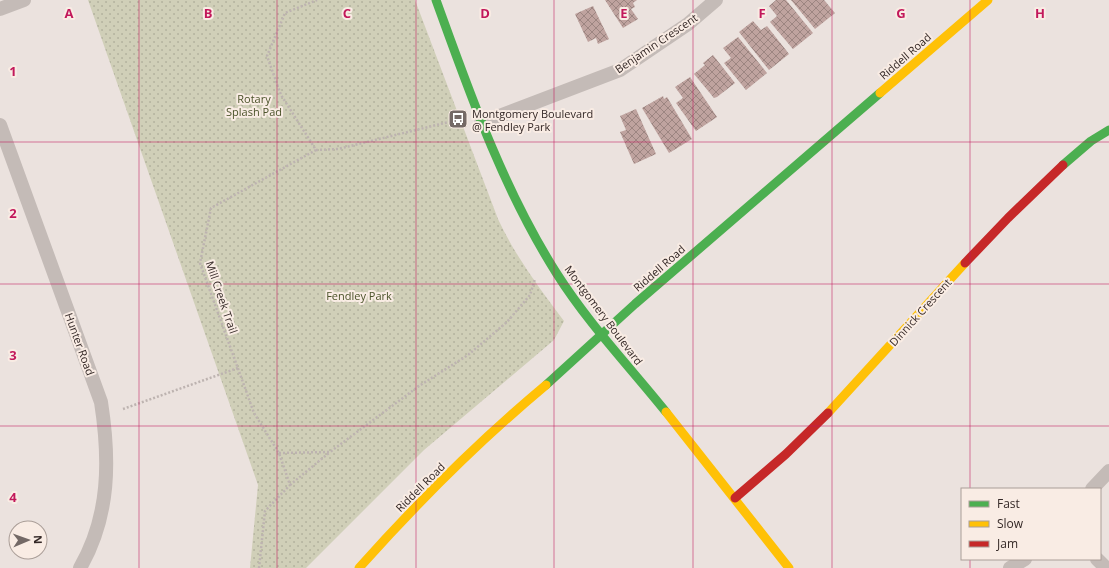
<svg xmlns="http://www.w3.org/2000/svg" width="1109" height="568" font-family="'Open Sans',sans-serif">
<style>
.park{fill:url(#park-dots)}
.building{fill:url(#building-cross-hatch)}
.lines{fill:none;stroke-linecap:round;stroke-linejoin:round}
.path{stroke:#bdb3b0;stroke-width:2.5;stroke-dasharray:2 2;stroke-linecap:butt}
.street{stroke:#c4bbb7;stroke-width:14}
.fast{stroke:#4caf50;stroke-width:9}
.slow{stroke:#ffc107;stroke-width:9}
.jam{stroke:#c62828;stroke-width:9}
.grid{fill:none;stroke:#c2185b;stroke-width:1;stroke-opacity:0.55}
.labels{text-anchor:middle;dominant-baseline:central;stroke-width:4;stroke-linejoin:round;paint-order:stroke}
.street-label{font-size:11px;fill:#342826;stroke:#f9ece4}
.park-label{font-size:11px;fill:#4b532a;stroke:#f9ece4}
.poi-label{font-size:11px;fill:#342826;stroke:#f9ece4;text-anchor:start}
.grid-label{font-size:13px;text-anchor:middle;font-weight:bold;fill:#c2185b;stroke:#f9ece4;stroke-width:4;stroke-linejoin:round;paint-order:stroke}
</style>
<defs>
<pattern id="park-dots" width="8" height="8" patternUnits="userSpaceOnUse"><rect width="8" height="8" fill="#d0cfb8"/><path d="M2 2h.1M6 6h.1" fill="none" stroke="#b3b29e" stroke-width="1.8" stroke-linecap="round"/></pattern>
<pattern id="building-cross-hatch" width="8" height="8" patternUnits="userSpaceOnUse"><rect width="8" height="8" fill="#bfa39f"/><path d="M0 0l8 8M0 8l8-8" fill="none" stroke="#9c8581"/></pattern>
</defs>
<rect width="100%" height="100%" fill="#ebe2de"/>
<path class="park" d="M88,0H415L498,219C515,256 540,289 564,321L554,340L424,450L306,568H250L258,485Z"/>
<g class="building">
<polygon points="605,0 637,0 633,3 635,7 631,9 638,19 623,28"/>
<polygon points="776,0 786,0 813,33 793,49 770,22 777,16 769,6"/>
<polygon points="791,0 824,0 835,13 815,29"/>
<polygon points="593,6 609,39 598,44 596,38 588,42 575,14"/>
<polygon points="753,21 761,30 767,26 789,54 769,70 739,32"/>
<polygon points="738,37 767,73 746,90 724,63 731,58 723,48"/>
<polygon points="713,55 735,83 717,97 714,98 694,74 705,65 703,63"/>
<polygon points="690,77 717,117 696,131 676,103 683,98 675,87"/>
<polygon points="663,96 664,99 667,97 692,139 669,153 642,108"/>
<polygon points="636,109 656,154 634,164 620,132 626,130 620,116"/>
</g>
<g class="lines">
<g class="path">
<polyline points="316,150 338,149 461,119"/>
<polyline points="123,409 238,368"/>
<polyline points="279,453 330,452 419,386 468,355 507,322 530,295 535,279"/>
<polyline points="290,485 330,452"/>
<polyline points="259,568 265,511 290,485 279,453 254,413 200,263 211,208 316,150 281,95 267,56 285,13 317,0"/>
</g>
<g class="street">
<polyline points="0,9 24,0"/>
<polyline points="481,123 620,70 688,24 716,0"/>
<path d="M0,125L101,402C110,460 110,516 80,568"/>
<polyline points="1092,489 1109,471"/>
<polyline points="1097,559 1106,568"/>
<polyline points="1010,568 1025,559"/>
</g>
<g class="fast">
<path d="M436,0C470,94 503,189 557,274C588,323 629,366 666,412"/>
<polyline points="1063,165 1091,141 1109,130"/>
<polyline points="546,385 635,304 880,93"/>
</g>
<g class="slow">
<polyline points="880,93 988,0"/>
<polyline points="666,412 789,568"/>
<polyline points="828,413 965,263"/>
<path d="M359,568C417,503 479,441 546,385"/>
</g>
<g class="jam">
<polyline points="965,263 1008,218 1063,165"/>
<polyline points="735,498 786,454 828,413"/>
</g>
</g>
<path class="grid" d="M139,0V568M277,0V568M416,0V568M554,0V568M693,0V568M832,0V568M970,0V489M0,142H1109M0,284H1109M0,426H1109M970,559V568"/>
<defs>
<symbol id="bus-square" viewBox="-11 -11 22 22"><rect x="-9" y="-9" width="18" height="18" rx="4" fill="#746966" stroke="#f9ece4"/><path d="M-5-6H5V4H4V6H2V4H-2V6H-4V4H-5ZM-3.5-4V0h7V-4ZM-3.5 1.2v1.5H-2V1.2ZM2 1.2v1.5H3.5V1.2Z" fill="#fff"/></symbol>
</defs>
<g fill-rule="evenodd">
<use href="#bus-square" x="447" y="108" width="22" height="22"/>
</g>
<g class="labels">
<g class="street-label">
<text transform="translate(656 43) rotate(-34)">Benjamin Crescent</text>
<text transform="translate(905 56) rotate(-41)">Riddell Road</text>
<text transform="translate(659 268) rotate(-41)">Riddell Road</text>
<text transform="translate(222 297) rotate(71)">Mill Creek Trail</text>
<text transform="translate(920 312) rotate(-48)">Dinnick Crescent</text>
<text transform="translate(604 315) rotate(53)">Montgomery Boulevard</text>
<text transform="translate(80 344) rotate(70)">Hunter Road</text>
<text transform="translate(420 487) rotate(-45)">Riddell Road</text>
</g>
<g class="park-label">
<text x="254" y="98">Rotary<tspan x="254" dy="13">Splash Pad</tspan></text>
<text x="359" y="295">Fendley Park</text>
</g>
<g class="poi-label">
<text x="472" y="113">Montgomery Boulevard<tspan x="472" dy="13">@ Fendley Park</tspan></text>
</g>
</g>
<g class="grid-label">
<text x="69" y="18">A</text>
<text x="208" y="18">B</text>
<text x="347" y="18">C</text>
<text x="485" y="18">D</text>
<text x="624" y="18">E</text>
<text x="762" y="18">F</text>
<text x="901" y="18">G</text>
<text x="1040" y="18">H</text>
<text x="13" y="76">1</text>
<text x="13" y="218">2</text>
<text x="13" y="360">3</text>
<text x="13" y="502">4</text>
</g>
<rect x="961" y="488" width="140" height="72" fill="#f9ece4" stroke="#aa9e98"/>
<rect x="969" y="501" width="20" height="6" fill="#4caf50" stroke="#aa9e98"/>
<text x="997" y="508" font-size="12" fill="#342826">Fast</text>
<rect x="969" y="521" width="20" height="6" fill="#ffc107" stroke="#aa9e98"/>
<text x="997" y="528" font-size="12" fill="#342826">Slow</text>
<rect x="969" y="541" width="20" height="6" fill="#c62828" stroke="#aa9e98"/>
<text x="997" y="548" font-size="12" fill="#342826">Jam</text>
<g transform="translate(28 540) rotate(88)"><circle r="19" fill="#f9ece4" stroke="#aa9e98"/>
<path d="M0-3L7 15L0 10L-7 15Z" fill="#746966"/>
<text y="-6" font-size="11" font-weight="bold" text-anchor="middle" fill="#342826">N</text>
</g>
</svg>
